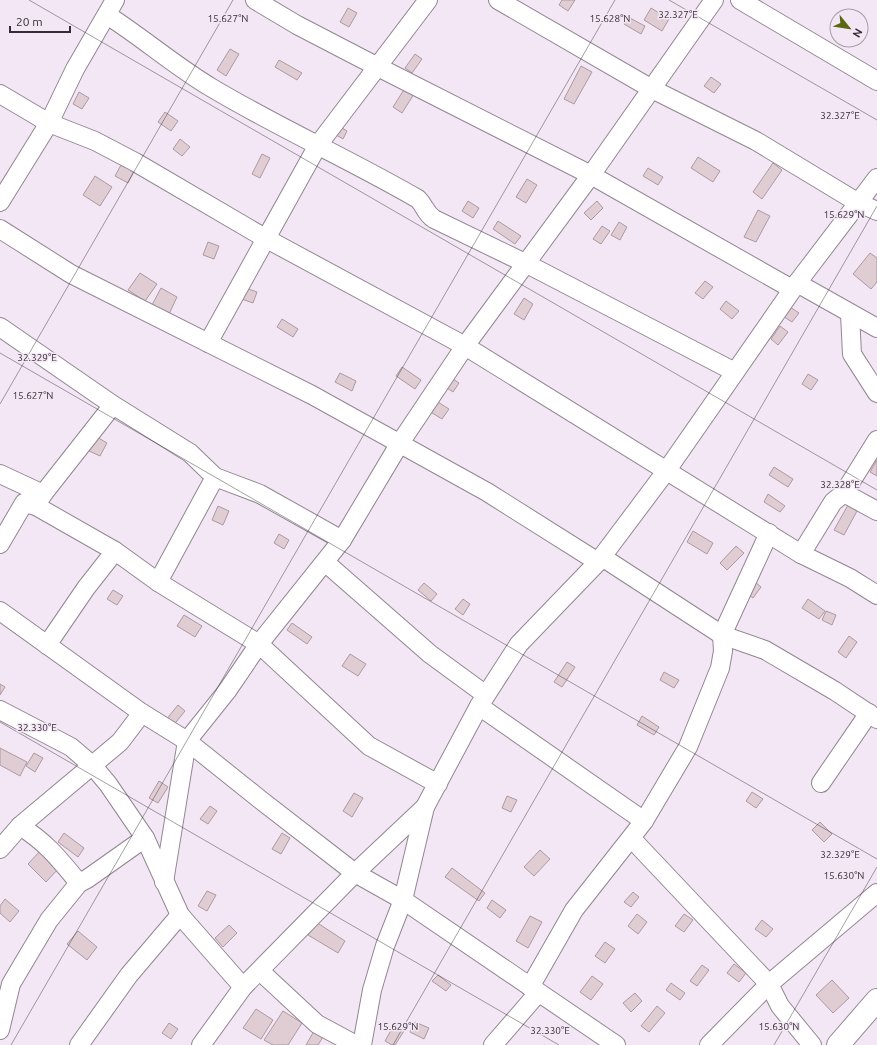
<svg xmlns="http://www.w3.org/2000/svg" width="877" height="1045" font-family="Ubuntu,sans-serif">
<style>
.building{fill:#e0cdd4;stroke:#ac99a0}
.lines{fill:none;stroke-linecap:round;stroke-linejoin:round}
.minor-casing{stroke:#928693;stroke-width:20}
.tertiary-casing{stroke:#928693;stroke-width:24}
.minor{stroke:#fff;stroke-width:18}
.tertiary{stroke:#fff;stroke-width:22}
.ticks{fill:none;stroke:#332e34;stroke-width:1;stroke-opacity:0.45}
.ticks-label{font-size:10px;text-anchor:middle;fill:#332e34;stroke:#f4e7f5;stroke-width:3;stroke-linejoin:round;paint-order:stroke}
</style>
<rect width="100%" height="100%" fill="#f4e7f5"/>
<g class="building">
<polygon points="562,0 575,0 568,11 559,5"/>
<polygon points="348,8 357,13 349,27 340,22"/>
<polygon points="651,8 669,19 662,31 644,20"/>
<polygon points="628,17 645,26 641,34 624,24"/>
<polygon points="230,49 239,54 226,76 217,70"/>
<polygon points="415,54 422,59 412,73 405,68"/>
<polygon points="279,60 302,73 297,80 275,67"/>
<polygon points="581,66 592,72 574,104 564,99"/>
<polygon points="711,77 721,84 714,93 704,86"/>
<polygon points="405,88 414,94 402,113 393,107"/>
<polygon points="79,92 89,98 82,109 73,104"/>
<polygon points="165,112 178,121 171,131 158,122"/>
<polygon points="331,121 347,131 343,139 326,129"/>
<polygon points="180,139 190,147 182,156 173,149"/>
<polygon points="262,154 270,158 260,178 252,174"/>
<polygon points="698,157 720,171 713,182 691,168"/>
<polygon points="773,163 782,170 762,199 753,192"/>
<polygon points="121,165 134,171 128,183 115,176"/>
<polygon points="648,168 663,177 658,185 643,176"/>
<polygon points="95,176 112,187 100,206 83,195"/>
<polygon points="527,179 537,185 526,203 516,197"/>
<polygon points="468,201 479,208 473,218 462,211"/>
<polygon points="597,201 603,208 591,220 584,213"/>
<polygon points="758,210 770,216 756,242 744,237"/>
<polygon points="498,221 521,236 515,244 493,229"/>
<polygon points="619,222 627,227 620,240 611,235"/>
<polygon points="602,226 610,231 601,244 593,239"/>
<polygon points="208,242 219,246 214,259 203,255"/>
<polygon points="870,253 877,258 877,282 871,289 853,274"/>
<polygon points="140,273 157,284 145,301 128,290"/>
<polygon points="705,281 713,287 703,299 695,293"/>
<polygon points="240,286 257,292 253,303 236,297"/>
<polygon points="161,288 177,297 169,314 152,305"/>
<polygon points="524,298 533,304 524,320 514,314"/>
<polygon points="726,301 739,311 732,319 720,309"/>
<polygon points="787,305 799,313 792,322 781,315"/>
<polygon points="282,319 298,329 293,337 277,327"/>
<polygon points="780,326 788,332 778,345 771,339"/>
<polygon points="402,367 421,380 415,389 396,376"/>
<polygon points="340,373 356,381 352,391 335,382"/>
<polygon points="444,373 459,383 453,392 438,382"/>
<polygon points="808,374 818,380 811,390 802,384"/>
<polygon points="430,397 449,409 442,419 424,408"/>
<polygon points="97,437 107,443 100,456 89,451"/>
<polygon points="877,460 877,476 870,472"/>
<polygon points="774,467 793,479 788,487 769,475"/>
<polygon points="768,494 785,506 780,512 764,502"/>
<polygon points="848,505 857,511 844,535 834,530"/>
<polygon points="218,506 229,511 223,525 212,520"/>
<polygon points="693,531 713,543 707,554 687,542"/>
<polygon points="279,534 289,540 284,549 274,543"/>
<polygon points="736,546 744,553 727,570 720,563"/>
<polygon points="754,581 761,587 753,598 746,593"/>
<polygon points="424,583 437,594 431,601 418,590"/>
<polygon points="113,590 123,596 117,605 107,599"/>
<polygon points="463,599 470,604 463,615 455,609"/>
<polygon points="808,599 825,611 819,619 802,608"/>
<polygon points="826,611 836,615 832,625 822,620"/>
<polygon points="184,615 202,626 195,637 177,626"/>
<polygon points="292,623 312,637 307,644 287,630"/>
<polygon points="849,636 857,642 846,658 838,652"/>
<polygon points="350,654 366,664 358,676 342,666"/>
<polygon points="567,662 575,667 562,687 554,682"/>
<polygon points="664,672 679,680 674,688 660,680"/>
<polygon points="0,684 5,687 0,695"/>
<polygon points="178,705 185,711 172,727 165,721"/>
<polygon points="642,716 659,727 654,735 637,725"/>
<polygon points="0,748 27,762 20,776 0,765"/>
<polygon points="34,753 43,758 35,772 26,766"/>
<polygon points="159,781 168,787 158,803 149,798"/>
<polygon points="752,792 763,799 756,808 746,801"/>
<polygon points="354,793 363,798 352,817 343,811"/>
<polygon points="507,796 517,800 511,812 502,808"/>
<polygon points="210,806 217,811 208,824 200,819"/>
<polygon points="820,822 832,834 824,842 812,830"/>
<polygon points="64,833 84,848 78,857 58,842"/>
<polygon points="282,833 290,838 281,854 272,849"/>
<polygon points="41,850 59,868 46,882 28,864"/>
<polygon points="540,850 550,859 534,876 524,867"/>
<polygon points="452,868 485,893 479,901 445,877"/>
<polygon points="207,891 216,895 207,911 198,906"/>
<polygon points="633,892 639,897 631,907 624,902"/>
<polygon points="5,899 19,911 10,922 0,913 0,906"/>
<polygon points="492,900 506,910 500,918 487,908"/>
<polygon points="637,914 647,922 638,934 628,926"/>
<polygon points="684,914 693,920 684,932 675,926"/>
<polygon points="530,916 542,922 528,948 516,941"/>
<polygon points="762,920 773,929 766,937 755,929"/>
<polygon points="316,922 345,941 338,953 308,935"/>
<polygon points="229,925 237,933 223,947 215,938"/>
<polygon points="78,931 97,947 87,960 67,944"/>
<polygon points="605,942 615,949 605,963 595,956"/>
<polygon points="734,964 746,973 739,982 727,973"/>
<polygon points="702,965 709,970 697,986 690,981"/>
<polygon points="438,975 451,985 446,991 432,981"/>
<polygon points="592,976 603,984 591,1000 580,992"/>
<polygon points="832,980 849,998 833,1013 816,995"/>
<polygon points="671,983 685,993 680,1000 666,990"/>
<polygon points="635,993 642,1001 631,1012 623,1003"/>
<polygon points="657,1006 665,1013 649,1032 641,1026"/>
<polygon points="256,1009 273,1020 261,1039 243,1028"/>
<polygon points="283,1011 302,1023 288,1045 273,1045 264,1040"/>
<polygon points="415,1022 429,1028 424,1039 410,1032"/>
<polygon points="169,1023 178,1029 171,1039 162,1033"/>
<polygon points="394,1025 404,1031 395,1045 392,1045 385,1041"/>
<polygon points="314,1031 323,1037 318,1045 306,1045"/>
</g>
<g class="lines">
<defs>
<g id="minor">
<polyline points="255,0 297,25 376,66 591,175 792,289"/>
<polyline points="498,0 652,89 756,141 857,202 877,211"/>
<polyline points="740,0 877,81"/>
<path d="M107,15C143,38 175,66 212,88C279,128 351,160 418,199C425,206 425,213 434,219L527,264L735,372"/>
<polyline points="0,94 49,123 95,141 135,162 265,238 465,346 801,554 850,578 877,595"/>
<polyline points="0,202 49,123 75,69 115,0"/>
<polyline points="0,229 71,274 312,395 487,492 598,562"/>
<polyline points="797,283 877,328"/>
<polyline points="850,314 852,354 877,393"/>
<polyline points="0,327 113,405 190,453 215,477 260,494 342,540"/>
<polyline points="208,343 318,145 428,0"/>
<polyline points="0,474 43,494"/>
<polyline points="844,493 877,511"/>
<polyline points="36,506 43,494 113,405"/>
<polyline points="0,544 24,503 36,506 115,551 158,582 259,644 369,746 438,784"/>
<polyline points="801,554 833,502 844,493 877,440"/>
<polyline points="602,557 722,635 765,650 835,691 877,719"/>
<polyline points="326,563 430,654 486,695"/>
<polyline points="158,582 215,477"/>
<polyline points="0,611 142,713"/>
<polyline points="47,645 86,588 115,551"/>
<polyline points="479,706 644,821"/>
<polyline points="0,710 71,747 92,765 108,784 145,838 180,915 243,987"/>
<polyline points="821,783 869,713"/>
<path d="M20,826C47,843 59,859 79,883L87,879L145,838"/>
<polyline points="632,839 769,984 780,1006 812,1045"/>
<polyline points="0,849 20,826 120,742 142,713 187,741 227,691 259,644 342,540 400,443 465,346 591,175 714,0"/>
<polyline points="164,882 187,741 262,801 355,873 403,900 616,1045"/>
<polyline points="260,971 317,1024 356,1045"/>
<polyline points="530,987 574,910 644,821 688,747 720,668 723,651 722,635 769,533"/>
<polyline points="0,1030 11,984 49,920 79,883"/>
<polyline points="79,1045 129,975 180,915"/>
<polyline points="201,1045 243,987 355,873 425,807"/>
<polyline points="362,1045 372,990 385,946 403,900 425,807 479,706 519,644 598,562 667,470 797,283 877,178"/>
<polyline points="493,1045 538,993"/>
<polyline points="709,1045 769,984 877,893"/>
</g>
<polyline id="tertiary" points="838,1045 877,1000"/>
</defs>
<use href="#minor" class="minor-casing"/>
<use href="#tertiary" class="tertiary-casing"/>
<use href="#minor" class="minor"/>
<use href="#tertiary" class="tertiary"/>
</g>
<path class="ticks" d="M29,0L877,490M669,0L877,120M0,353L877,859M0,404L233,0M0,722L559,1045M11,1045L615,0M393,1045L877,206M774,1045L877,867"/>
<g class="ticks-label">
<text x="678" y="18">32.327°E</text>
<text x="228" y="22">15.627°N</text>
<text x="610" y="22">15.628°N</text>
<text x="840" y="119">32.327°E</text>
<text x="844" y="218">15.629°N</text>
<text x="37" y="361">32.329°E</text>
<text x="33" y="399">15.627°N</text>
<text x="840" y="488">32.328°E</text>
<text x="37" y="731">32.330°E</text>
<text x="840" y="858">32.329°E</text>
<text x="844" y="879">15.630°N</text>
<text x="398" y="1030">15.629°N</text>
<text x="779" y="1030">15.630°N</text>
<text x="550" y="1034">32.330°E</text>
</g>
<g transform="translate(849 28) rotate(120)"><circle r="19" fill="#f4e7f5" stroke="#a79da8"/>
<path d="M0-3L7 15L0 10L-7 15Z" fill="#5a6810"/>
<text y="-6" font-size="11" font-weight="bold" text-anchor="middle" fill="#332e34">N</text>
</g>
<path d="M10 26v6h60v-6" fill="none" stroke="#332e34" stroke-width="2"/>
<text x="16" y="26" font-size="12" fill="#332e34" stroke="#f4e7f5" stroke-width="3" paint-order="stroke">20 m</text>
</svg>
